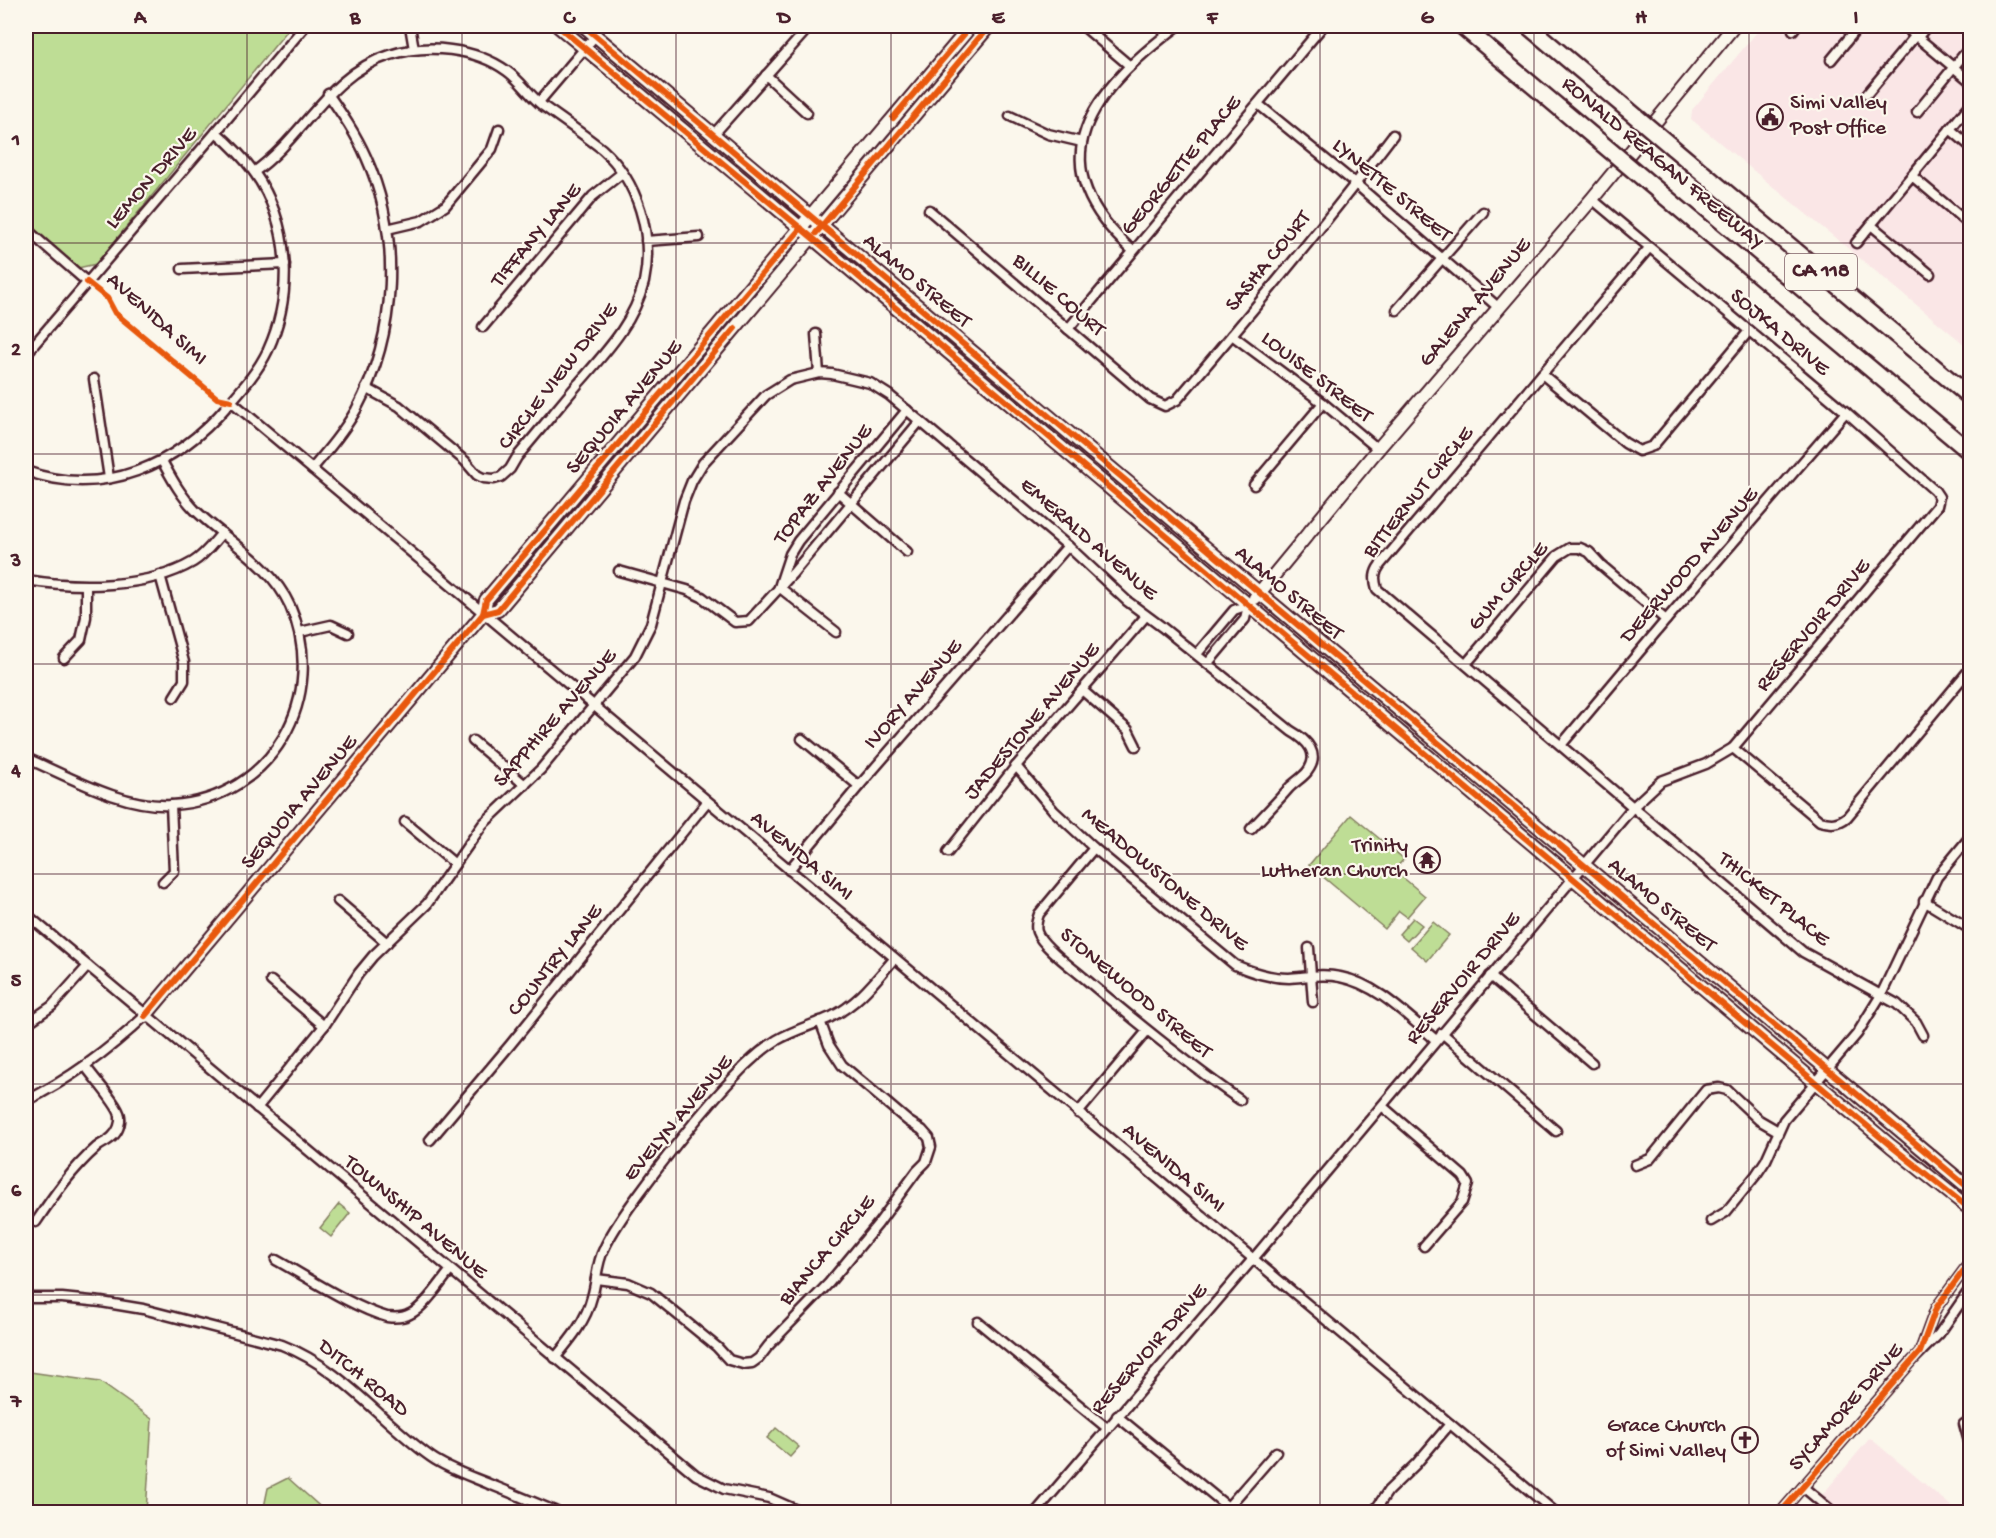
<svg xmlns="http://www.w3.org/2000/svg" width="1996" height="1538" font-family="'Gochi Hand',sans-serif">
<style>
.built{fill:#fae6e6}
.green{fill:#bedd95;stroke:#847e60;stroke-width:1.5}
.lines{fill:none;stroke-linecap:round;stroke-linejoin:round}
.street-casing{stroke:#4a1f2b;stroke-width:13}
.secondary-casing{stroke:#4a1f2b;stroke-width:16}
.highway-casing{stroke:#4a1f2b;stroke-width:20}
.street{stroke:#fbf7ec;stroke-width:8}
.secondary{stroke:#fbf7ec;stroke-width:12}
.highway{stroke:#fbf7ec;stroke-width:15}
.highway-bridge-casing{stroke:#4a1f2b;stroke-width:20;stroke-linecap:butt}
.highway-bridge{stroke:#fbf7ec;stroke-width:15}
.cycleway-casing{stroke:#fbf7ec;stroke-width:10}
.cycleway{stroke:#e8590c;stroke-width:6}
.grid{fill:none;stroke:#4a1f2b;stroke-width:1.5;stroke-opacity:0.55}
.labels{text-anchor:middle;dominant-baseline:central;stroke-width:4.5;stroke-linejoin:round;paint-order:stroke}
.shield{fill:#fbf7ec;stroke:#7f6065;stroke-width:1.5}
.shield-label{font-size:21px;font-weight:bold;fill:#4a1f2b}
.poi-label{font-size:22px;fill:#4a1f2b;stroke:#fbf7ec;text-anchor:end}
.street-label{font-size:22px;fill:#4a1f2b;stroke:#fbf7ec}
.neatline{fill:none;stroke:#4a1f2b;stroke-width:2}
.grid-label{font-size:20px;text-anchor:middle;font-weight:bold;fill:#4a1f2b}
</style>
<rect width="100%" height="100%" fill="#fbf7ec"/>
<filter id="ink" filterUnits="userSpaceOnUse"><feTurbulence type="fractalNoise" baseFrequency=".0167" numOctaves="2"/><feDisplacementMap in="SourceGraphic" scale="12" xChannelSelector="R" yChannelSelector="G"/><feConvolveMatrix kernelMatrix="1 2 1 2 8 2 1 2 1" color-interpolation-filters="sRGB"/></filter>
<g filter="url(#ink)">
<g class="built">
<polygon points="1762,26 1970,26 1970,349 1691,119 1692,110"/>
<polygon points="1870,1438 1958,1512 1808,1512"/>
</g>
<g class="green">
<polygon points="26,26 291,26 96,264 78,268 26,223"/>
<polygon points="1351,815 1404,859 1394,870 1425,896 1407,917 1399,911 1385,929 1309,865"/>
<polygon points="1413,918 1422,925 1407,941 1399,934"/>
<polygon points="1433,922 1449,935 1427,961 1411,947"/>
<polygon points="339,1204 350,1213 331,1237 320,1228"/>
<polygon points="30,1372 100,1382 152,1419 146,1512 26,1512 26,1393"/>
<polygon points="776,1428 799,1447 790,1457 767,1438"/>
<polygon points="288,1478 326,1512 263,1512 268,1488"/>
</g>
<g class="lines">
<defs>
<g id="street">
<polyline points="410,26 414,49"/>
<polyline points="1083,26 1130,66"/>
<polyline points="1904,26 1970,81"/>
<polyline points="1793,30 1796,26"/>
<polyline points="1918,37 1927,26"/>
<polyline points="1831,60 1859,26"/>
<polyline points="766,75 807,113"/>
<polyline points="1867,94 1916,35"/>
<polyline points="539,102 596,35"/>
<polyline points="1258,104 1356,184 1499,308"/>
<polyline points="1917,112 1970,47"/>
<polyline points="1010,116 1048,134 1082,142"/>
<polyline points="1950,129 1970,146"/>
<polyline points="714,134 810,26"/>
<path d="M254,172C304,137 328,74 390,55C427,43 475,48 507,71C521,81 530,96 543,106C563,120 583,134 602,149C638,181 654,235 644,282C634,323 605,353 578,384C558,408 537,433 517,457L510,469L501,477L494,479L483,478L477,475L465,461L399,406L366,388"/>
<polyline points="1912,176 1969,224"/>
<path d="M929,210L1150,399L1165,406L1177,400C1251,313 1324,226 1393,135"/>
<polyline points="1871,225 1930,274"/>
<polyline points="26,229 87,282"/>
<polyline points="387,229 421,221 445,206 492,149 499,129"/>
<polyline points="646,241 699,237"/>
<polyline points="1856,243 1970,105"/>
<path d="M1649,248L1380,565C1374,573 1374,579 1377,589L1803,952L1897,1004L1916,1022L1923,1035"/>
<path d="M1133,251C1033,162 1092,90 1178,26"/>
<polyline points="182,269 285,264"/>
<polyline points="1397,310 1483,212"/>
<polyline points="483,327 593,196 622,173"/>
<polyline points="1068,329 1323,26"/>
<polyline points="816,334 819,373"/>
<polyline points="1232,335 1323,403 1378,449"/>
<polyline points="26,354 216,132 305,26"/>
<polyline points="1542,374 1625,443 1639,451 1653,446 1749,331"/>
<polyline points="94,379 109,478"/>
<polyline points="231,401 1555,1512"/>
<path d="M312,469C328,450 344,431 356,410C397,333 402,237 366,157C356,134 342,114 328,94"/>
<path d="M26,471C104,499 177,465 228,405C243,388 258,371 268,350C294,293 290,223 254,172C243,157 230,144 216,132"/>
<polyline points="1254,485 1323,403"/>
<polyline points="838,492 907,552"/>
<polyline points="619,571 687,590 702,597 735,622 749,621 793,573 920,421"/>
<polyline points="160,575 184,662 184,681 174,697"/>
<path d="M26,580C76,588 147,589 193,562C205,555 213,543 222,533"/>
<polyline points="780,584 790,554 798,541 907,410"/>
<polyline points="779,587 836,632"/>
<polyline points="300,632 331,625 348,633"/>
<polyline points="1197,654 1234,610 1248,605"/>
<polyline points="64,658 81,640 86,617 86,586"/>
<polyline points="1208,663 1245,619 1248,605"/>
<polyline points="1466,664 1557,556 1570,548 1580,548 1589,552 1601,565 1666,620"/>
<polyline points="1082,690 1128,730 1136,746"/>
<polyline points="802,739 859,786"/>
<polyline points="473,741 525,785"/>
<polyline points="1562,744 1666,620 1846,412"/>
<path d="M1733,748L1820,821C1831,824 1838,824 1847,817L1970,669"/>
<path d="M26,758C70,777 123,808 172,805C272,799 330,696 290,606C271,564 227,541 195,510C181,496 172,479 162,461"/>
<path d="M1016,766L1054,811L1094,848L1235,965C1252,972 1269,978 1289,978C1306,977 1322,973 1340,977C1377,984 1407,1016 1436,1040"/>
<polyline points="405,822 455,864"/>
<path d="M1094,848L1039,914C1037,920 1035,926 1037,932C1042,946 1071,967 1083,977C1134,1020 1185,1062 1240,1100"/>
<polyline points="948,852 1016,766 1146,616"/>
<polyline points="789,870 859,786 1068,546"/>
<polyline points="163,882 174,871 171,805"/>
<polyline points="338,901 387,943"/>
<polyline points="1924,901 1970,929"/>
<polyline points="26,914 696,1475 724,1489 769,1498 801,1512"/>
<polyline points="1309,948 1313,1002"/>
<polyline points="1490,976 1592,1063"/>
<polyline points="271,981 324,1026"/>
<polyline points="26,1024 52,1006 88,966"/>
<polyline points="1442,1033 1556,1131"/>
<path d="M26,1101C72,1078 108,1051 145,1016"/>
<polyline points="1382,1106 1463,1176 1468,1184 1462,1202 1424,1246"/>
<path d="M257,1108L324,1026L359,973L373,956L427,904L483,824L541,769L635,656L651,624L684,501L692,481L703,463L766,395L790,380L819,373L832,374L870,383L889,395L1068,546L1127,601L1162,627L1291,731C1307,740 1321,754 1307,772C1302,778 1295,782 1289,788C1277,802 1264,815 1251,829"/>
<polyline points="1078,1113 1147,1031"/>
<polyline points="430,1140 510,1045 707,802"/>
<polyline points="1635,1165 1650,1159 1706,1090 1719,1088 1727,1090 1759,1120 1778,1131"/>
<polyline points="1711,1221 1726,1212 1756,1175 1766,1160 1784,1120 1857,1034 1881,995 1937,877 1970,837"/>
<path d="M36,1222C54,1195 72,1169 97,1147C102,1143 108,1141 112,1137C118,1132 121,1123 120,1116C119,1106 93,1077 86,1067"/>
<path d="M276,1260C307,1277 354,1308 387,1317C395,1318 403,1318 410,1314C424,1308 440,1283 450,1271"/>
<polyline points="596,1279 628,1283 651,1293 717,1347 729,1360 743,1364 752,1363 759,1358 769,1345 829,1283 878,1224 917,1171 926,1162 931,1147 929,1138 922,1130 908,1121 842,1065 829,1045 820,1021"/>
<path d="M26,1298H62L101,1302L143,1309L282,1345C342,1368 380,1421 431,1457C448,1469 470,1476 489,1484C512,1493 535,1503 557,1512"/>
<polyline points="978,1322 1107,1428"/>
<polyline points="1921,1349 1936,1308 1970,1262"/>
<path d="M555,1358C570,1340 586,1321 592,1297C597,1281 596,1264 604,1249C613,1229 626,1212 638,1195C662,1162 687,1130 714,1099C733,1078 753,1055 777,1040C794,1030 813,1025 831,1017C858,1004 875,981 894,959"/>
<polyline points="1117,1416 1228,1507 1276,1452"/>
<polyline points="1964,1424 1970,1445"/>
<polyline points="1803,1487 1833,1512"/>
<polyline points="1036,1512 1253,1259 1633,807 1661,781 1706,764 1733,748 1937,506 1939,497 1935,491 1846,412 1592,199"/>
<polyline points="1374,1512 1388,1491 1416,1464 1450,1424"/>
<polyline points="1781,1512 1913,1360 1939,1334 1970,1289"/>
</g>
<g id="secondary">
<polyline points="558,26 821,245 1891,1146 1970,1209"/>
<polyline points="584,26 1970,1189"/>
<polyline points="1255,598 1378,449 1592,199 1734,26"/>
<polyline points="483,614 498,610 989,26"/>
<polyline points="145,1016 483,614 486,600 971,26"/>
</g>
<g id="highway">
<polyline points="1462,26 1600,142"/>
<polyline points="1528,26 1627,109"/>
<polyline points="1672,147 1970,397"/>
<polyline points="1644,179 1970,452"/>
</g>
</defs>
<use href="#street" class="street-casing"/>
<use href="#secondary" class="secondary-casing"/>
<use href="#highway" class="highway-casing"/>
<use href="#street" class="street"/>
<use href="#secondary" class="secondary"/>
<use href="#highway" class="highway"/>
<defs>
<g id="highway-bridge">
<polyline points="1627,109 1672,147"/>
<polyline points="1600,142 1644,179"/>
</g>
</defs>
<use href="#highway-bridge" class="highway-bridge-casing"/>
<use href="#highway-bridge" class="highway-bridge"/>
<defs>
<g id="cycleway">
<polyline points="558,26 821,245 1891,1146 1970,1209"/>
<polyline points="584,26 1970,1189"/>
<polyline points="893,118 971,26"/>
<polyline points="816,233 989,26"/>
<polyline points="87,282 107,298 115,313 217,398 231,401"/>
<polyline points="483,614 498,610 735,328"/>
<polyline points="145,1016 483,614 486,600 801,228"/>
<polyline points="1781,1512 1920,1352 1936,1308 1970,1262"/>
</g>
</defs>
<use href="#cycleway" class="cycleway-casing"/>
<use href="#cycleway" class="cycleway"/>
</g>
</g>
<path class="grid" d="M247,26V1512M462,26V1512M676,26V1512M891,26V1512M1105,26V1512M1320,26V1512M1534,26V1512M1749,26V1512M26,243H1970M26,454H1970M26,664H1970M26,874H1970M26,1084H1970M26,1295H1970"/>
<defs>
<symbol id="civic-ring" viewBox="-11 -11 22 22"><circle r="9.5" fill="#fbf7ec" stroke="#4a1f2b" stroke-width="1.5"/><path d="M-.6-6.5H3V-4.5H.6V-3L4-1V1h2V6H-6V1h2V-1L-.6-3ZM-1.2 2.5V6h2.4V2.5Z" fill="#4a1f2b"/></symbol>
<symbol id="temple-ring" viewBox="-11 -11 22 22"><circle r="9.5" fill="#fbf7ec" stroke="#4a1f2b" stroke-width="1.5"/><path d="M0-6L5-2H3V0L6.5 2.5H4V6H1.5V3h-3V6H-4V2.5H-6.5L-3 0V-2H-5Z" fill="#4a1f2b"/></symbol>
<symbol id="church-ring" viewBox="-11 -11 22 22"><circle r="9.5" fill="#fbf7ec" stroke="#4a1f2b" stroke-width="1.5"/><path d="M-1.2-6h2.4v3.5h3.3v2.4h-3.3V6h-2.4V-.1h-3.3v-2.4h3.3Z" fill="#4a1f2b"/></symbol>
</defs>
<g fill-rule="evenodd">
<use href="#civic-ring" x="1755" y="102" width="30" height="30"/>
<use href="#temple-ring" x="1412" y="845" width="30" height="30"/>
<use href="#church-ring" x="1730" y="1425" width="30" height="30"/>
</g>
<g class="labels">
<rect class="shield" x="1785" y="254" width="72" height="36" rx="4.5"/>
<g class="shield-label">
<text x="1821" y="272">CA 118</text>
</g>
<g class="poi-label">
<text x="1790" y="104" text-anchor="start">Simi Valley<tspan x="1790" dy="25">Post Office</tspan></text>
<text x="1408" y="847">Trinity<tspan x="1408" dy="25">Lutheran Church</tspan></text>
<text x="1726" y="1427">Grace Church<tspan x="1726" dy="25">of Simi Valley</tspan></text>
</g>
<g class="street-label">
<text transform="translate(1662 164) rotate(40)">RONALD REAGAN FREEWAY</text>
<text transform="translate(1182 166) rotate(-50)">GEORGETTE PLACE</text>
<text transform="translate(152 179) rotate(-49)">LEMON DRIVE</text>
<text transform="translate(1391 191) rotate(40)">LYNETTE STREET</text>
<text transform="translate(537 236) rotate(-50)">TIFFANY LANE</text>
<text transform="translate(1269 262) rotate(-51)">SASHA COURT</text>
<text transform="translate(916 282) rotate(40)">ALAMO STREET</text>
<text transform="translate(1058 296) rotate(41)">BILLIE COURT</text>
<text transform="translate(1476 303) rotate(-50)">GALENA AVENUE</text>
<text transform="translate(156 320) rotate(42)">AVENIDA SIMI</text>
<text transform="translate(1779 333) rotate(40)">SOJKA DRIVE</text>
<text transform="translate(559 377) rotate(-52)">CIRCLE VIEW DRIVE</text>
<text transform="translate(1316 378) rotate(38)">LOUISE STREET</text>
<text transform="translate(625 408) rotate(-50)">SEQUOIA AVENUE</text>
<text transform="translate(824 485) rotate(-52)">TOPAZ AVENUE</text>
<text transform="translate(1419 493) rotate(-51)">BITTERNUT CIRCLE</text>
<text transform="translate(1088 540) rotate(41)">EMERALD AVENUE</text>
<text transform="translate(1690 566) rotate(-49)">DEERWOOD AVENUE</text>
<text transform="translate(1509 587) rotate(-49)">GUM CIRCLE</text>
<text transform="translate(1288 594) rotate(40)">ALAMO STREET</text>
<text transform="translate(1814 626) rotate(-50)">RESERVOIR DRIVE</text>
<text transform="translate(914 695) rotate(-49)">IVORY AVENUE</text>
<text transform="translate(556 719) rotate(-49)">SAPPHIRE AVENUE</text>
<text transform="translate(1033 722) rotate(-50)">JADESTONE AVENUE</text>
<text transform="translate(300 803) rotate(-50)">SEQUOIA AVENUE</text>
<text transform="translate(801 857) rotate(40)">AVENIDA SIMI</text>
<text transform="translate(1164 880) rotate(40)">MEADOWSTONE DRIVE</text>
<text transform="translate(1773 900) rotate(39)">THICKET PLACE</text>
<text transform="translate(1661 906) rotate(40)">ALAMO STREET</text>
<text transform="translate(556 961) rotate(-51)">COUNTRY LANE</text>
<text transform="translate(1464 979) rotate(-50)">RESERVOIR DRIVE</text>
<text transform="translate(1135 994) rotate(40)">STONEWOOD STREET</text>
<text transform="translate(679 1119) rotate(-50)">EVELYN AVENUE</text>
<text transform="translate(1173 1169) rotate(40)">AVENIDA SIMI</text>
<text transform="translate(415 1218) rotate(40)">TOWNSHIP AVENUE</text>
<text transform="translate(828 1251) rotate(-50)">BIANCA CIRCLE</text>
<text transform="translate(1150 1350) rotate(-49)">RESERVOIR DRIVE</text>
<text transform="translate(363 1379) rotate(39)">DITCH ROAD</text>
<text transform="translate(1847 1408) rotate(-49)">SYCAMORE DRIVE</text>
</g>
</g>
<rect width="1996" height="1538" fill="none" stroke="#fbf7ec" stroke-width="66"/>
<rect x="33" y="33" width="1930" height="1472" class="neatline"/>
<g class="grid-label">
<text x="140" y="23">A</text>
<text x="355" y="23">B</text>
<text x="569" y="23">C</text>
<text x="784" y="23">D</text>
<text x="998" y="23">E</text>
<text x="1212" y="23">F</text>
<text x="1427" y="23">G</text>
<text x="1641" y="23">H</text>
<text x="1856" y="23">I</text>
<text x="16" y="145">1</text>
<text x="16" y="355">2</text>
<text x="16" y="566">3</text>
<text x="16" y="776">4</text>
<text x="16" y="986">5</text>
<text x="16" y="1196">6</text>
<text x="16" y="1407">7</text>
</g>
</svg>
